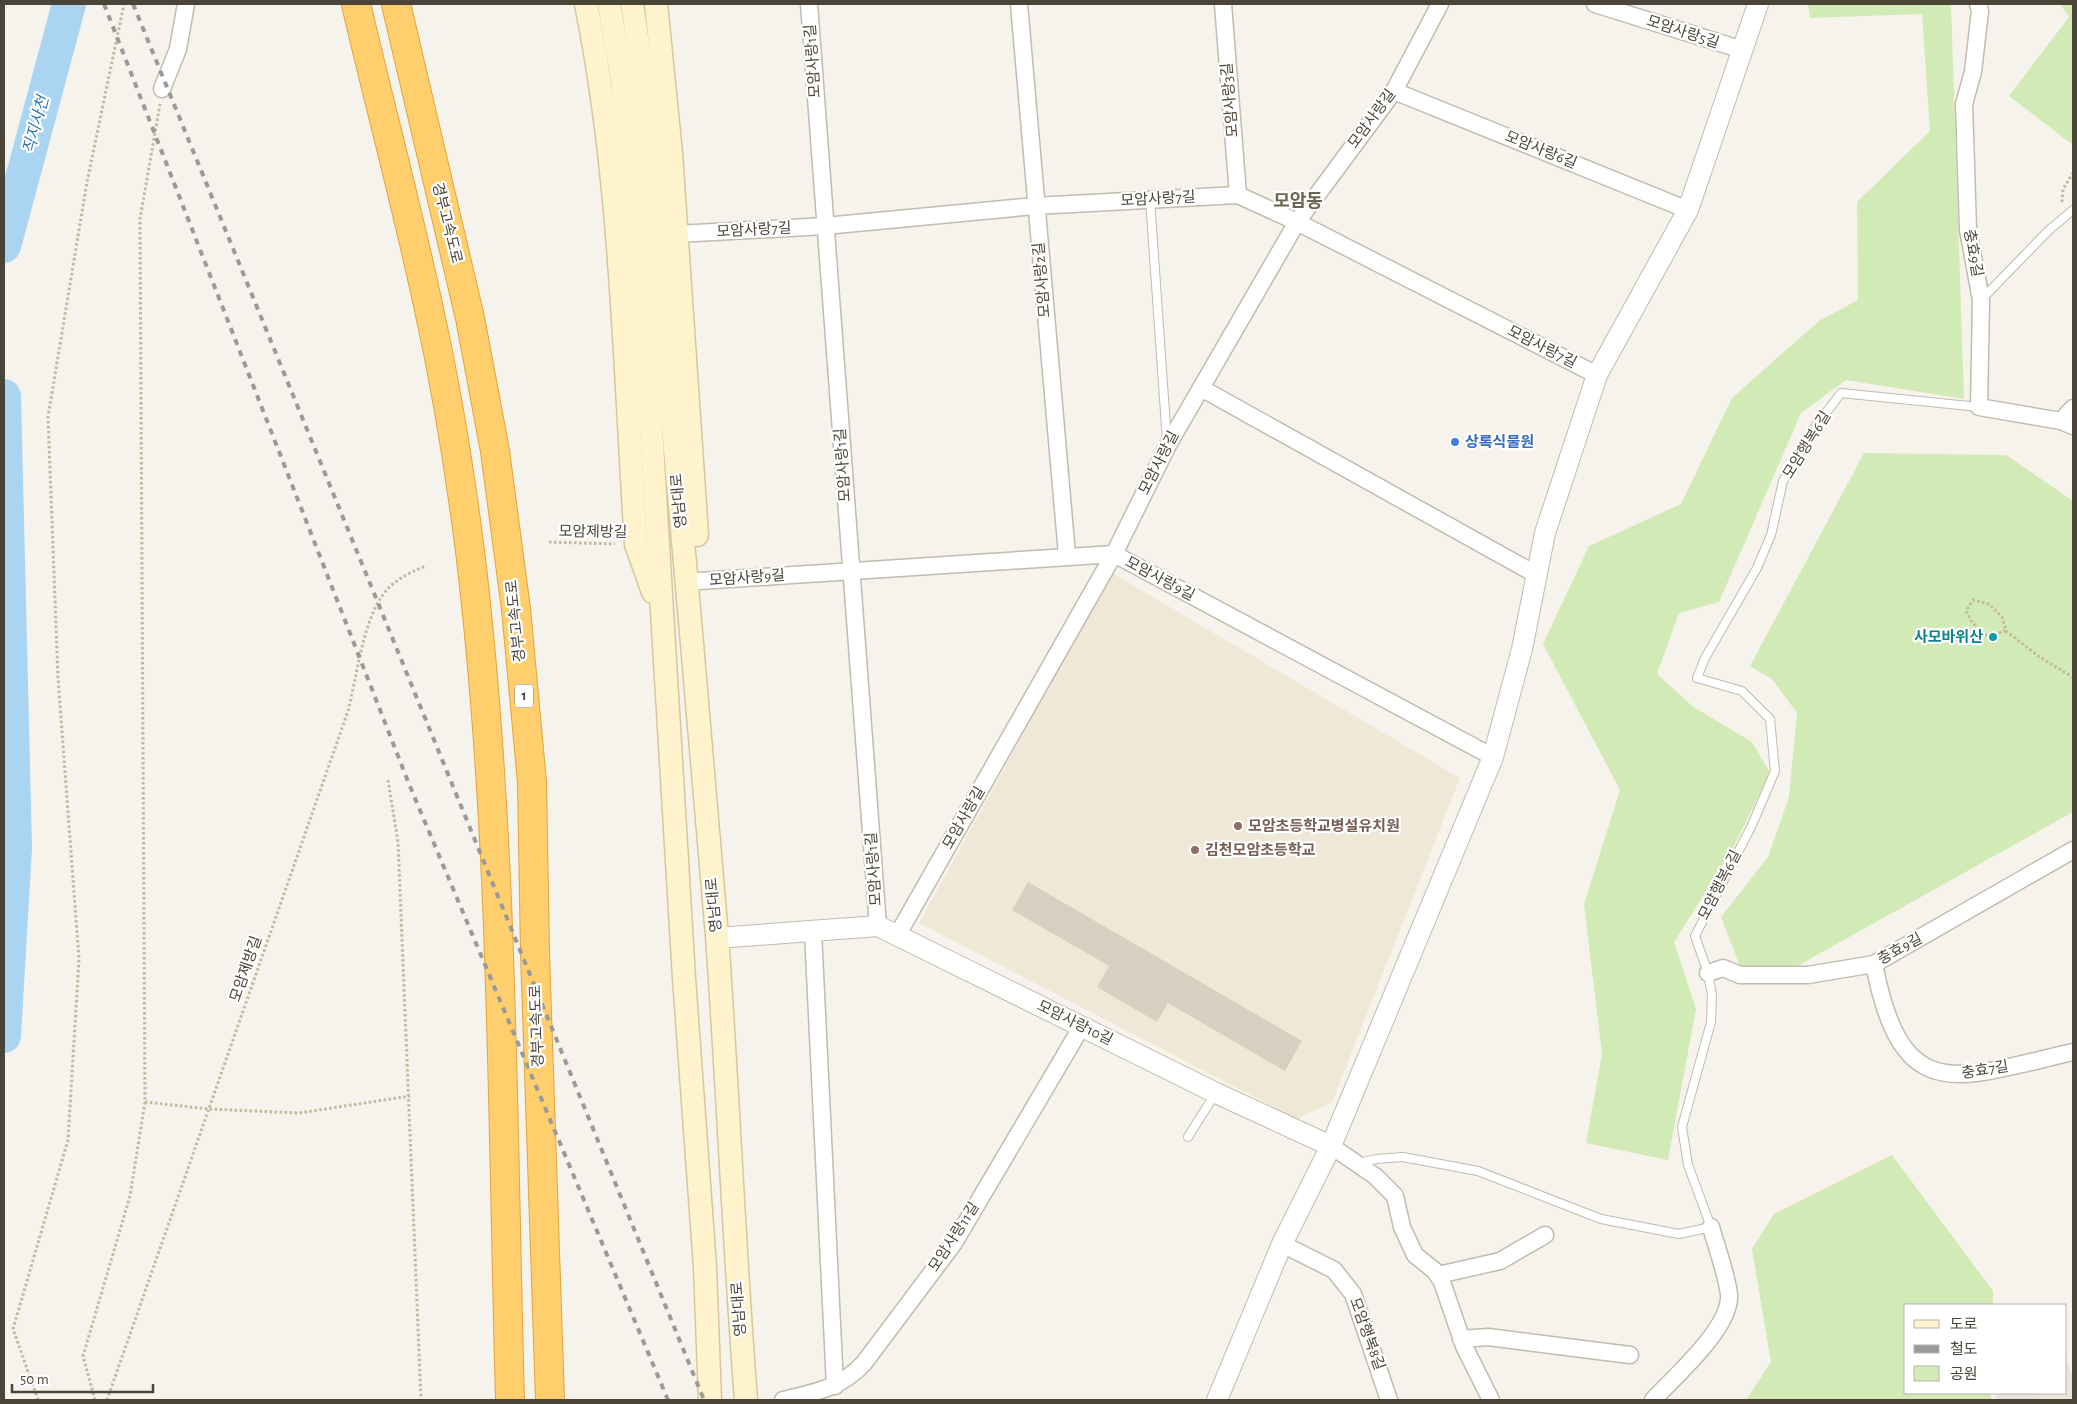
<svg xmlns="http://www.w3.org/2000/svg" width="2077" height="1404" font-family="'Alegreya Sans','Noto Sans KR',sans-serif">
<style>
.residential{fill:#eae5da}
.education{fill:#efe8d6}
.green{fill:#d2eab5}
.parking{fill:#e5e3e0}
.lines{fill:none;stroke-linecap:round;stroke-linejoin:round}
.river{stroke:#a9d4f2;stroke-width:34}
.building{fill:#d8cfc1}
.service-casing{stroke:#c2bbae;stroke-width:10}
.minor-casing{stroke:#c2bbae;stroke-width:19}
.tertiary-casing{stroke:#c2bbae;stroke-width:22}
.secondary-casing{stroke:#d6c79b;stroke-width:25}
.motorway-casing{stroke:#e0a43c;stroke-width:30}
.path{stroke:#c4b79f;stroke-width:3;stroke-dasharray:2.5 2.5;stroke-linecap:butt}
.service{stroke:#fff;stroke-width:8}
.minor{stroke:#fff;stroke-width:16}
.tertiary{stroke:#fff;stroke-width:20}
.secondary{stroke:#fff3cd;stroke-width:22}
.motorway{stroke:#ffcf6e;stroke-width:28}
.rail{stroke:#9a9a9a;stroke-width:4;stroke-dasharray:6 6;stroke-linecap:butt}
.shop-dot{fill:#3f7fe0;stroke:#fff;stroke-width:2}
.culture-dot{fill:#0f9aa8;stroke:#fff;stroke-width:2}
.education-dot{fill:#8d6e63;stroke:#fff;stroke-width:2}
.labels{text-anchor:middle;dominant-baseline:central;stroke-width:4.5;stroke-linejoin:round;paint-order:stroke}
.shield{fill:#fff;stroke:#817c74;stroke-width:1}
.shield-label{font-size:14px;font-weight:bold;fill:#4b4439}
.street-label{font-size:15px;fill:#4b4439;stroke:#fff}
.shop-label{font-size:15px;font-weight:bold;fill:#366cbe;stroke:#fff;text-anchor:start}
.culture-label{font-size:15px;font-weight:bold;fill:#0d838f;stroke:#fff;text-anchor:end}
.education-label{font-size:15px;font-weight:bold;fill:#785e54;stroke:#fff;text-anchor:start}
.water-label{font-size:16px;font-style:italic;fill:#2e7ab2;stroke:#fff}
.quarter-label{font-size:18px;font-weight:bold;fill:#6e6250;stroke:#fff}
</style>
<rect width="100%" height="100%" fill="#f6f3ec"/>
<polygon class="residential" points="2066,1356 2073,1378 2073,1400 1995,1400 1996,1393 2066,1393"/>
<polygon class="education" points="1112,573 1460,778 1332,1102 1297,1119 919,923"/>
<g class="green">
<polygon points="1808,4 1951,4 1964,399 1846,380 1801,413 1719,602 1679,613 1657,674 1692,706 1752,742 1770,773 1733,848 1674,942 1696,1009 1668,1160 1586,1143 1602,1054 1584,904 1620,790 1543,644 1589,546 1681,504 1732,398 1819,321 1858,300 1857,202 1930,131 1922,14 1810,18"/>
<polygon points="2060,4 2073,4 2073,145 2009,96 2069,17"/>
<polygon points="1864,453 2006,455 2073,501 2073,812 1790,970 1741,969 1721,917 1768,857 1789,797 1797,713 1773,680 1750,666"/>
<polygon points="1892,1155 1993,1291 1993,1305 1906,1305 1906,1393 1991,1393 1991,1400 1746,1400 1771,1362 1752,1249 1774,1214"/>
</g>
<rect class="parking" x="1999" y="1393" width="37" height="7"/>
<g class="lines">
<g class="river">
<polyline points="4,246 69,4"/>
<polyline points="4,396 15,848 4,1036"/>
</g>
</g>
<polygon class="building" points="1028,882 1302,1041 1285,1071 1168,1003 1157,1022 1097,987 1109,966 1012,910"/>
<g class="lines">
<defs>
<g id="service">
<polyline points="1150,199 1167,441"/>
<polyline points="1982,299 2049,230 2073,210"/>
<polyline points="1188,1137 1215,1094"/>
<polyline points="1359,1163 1376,1159 1403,1157 1478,1171 1601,1219 1679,1234 1711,1227 1688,1165 1682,1127 1711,1022 1712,995 1708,973 1695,936 1752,825 1775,771 1770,719 1742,691 1697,678 1705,658 1757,568 1771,535 1783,481 1809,435 1841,393 1979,407"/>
</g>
<g id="minor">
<polyline points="809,4 878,926"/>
<polyline points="1019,4 1067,555"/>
<polyline points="1223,4 1238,195"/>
<polyline points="1595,4 1743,50"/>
<polyline points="1978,4 1980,11 1973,72 1964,104 1968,230 1981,300 1979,407 2061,421 2073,426"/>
<polyline points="162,89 178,49 186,4"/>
<polyline points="1394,91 1688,210"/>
<polyline points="677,234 825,226 1035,206 1238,195 1297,222 1597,375"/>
<polyline points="1201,388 1537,575"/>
<polyline points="2061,421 2073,408"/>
<polyline points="699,581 1114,554 1493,757"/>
<polyline points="813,932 835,1386"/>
<polyline points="898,934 1114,554 1168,445 1297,222 1394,91 1440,4"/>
<path d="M1874,964C1902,1109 1958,1078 2073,1052"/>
<polyline points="1708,973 1723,968 1740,975 1808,975 1874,964 2073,850"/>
<polyline points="1331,1146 1375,1176 1395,1196 1402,1227 1415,1255 1435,1271 1442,1282 1464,1346 1491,1400"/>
<polyline points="1282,1244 1334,1270 1353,1294 1389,1400"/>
<polyline points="1438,1275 1500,1261 1545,1235"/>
<polyline points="1461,1339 1488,1337 1630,1355"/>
<path d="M783,1400C815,1392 840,1389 864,1363L954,1243L1082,1026"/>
<path d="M1653,1400C1675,1376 1732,1327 1729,1294C1726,1272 1717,1249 1711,1227"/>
</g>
<g id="tertiary">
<polyline points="717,938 878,926 1216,1093 1331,1146"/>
<polyline points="1217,1400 1282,1244 1331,1146 1493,757 1522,649 1545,533 1597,375 1688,210 1758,4"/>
</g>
<g id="secondary">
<path d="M586,4C622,181 624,364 636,544L653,592"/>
<polyline points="609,4 622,79 633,192 650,411 684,978 705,1267 710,1400"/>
<path d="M632,4C655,148 661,293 674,438C688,604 704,770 717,936C728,1091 734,1246 746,1400"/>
<polyline points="656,4 671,153 697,535"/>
</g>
<g id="motorway">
<path d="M356,4C380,107 408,210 430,314C447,392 460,472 470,551C504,832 502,1118 510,1400"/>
<polyline points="396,4 470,318 495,451 516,609 532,782 535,953 550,1400"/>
</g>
</defs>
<use href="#service" class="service-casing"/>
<use href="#minor" class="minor-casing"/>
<use href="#tertiary" class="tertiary-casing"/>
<use href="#secondary" class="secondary-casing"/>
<use href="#motorway" class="motorway-casing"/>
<g class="path">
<polyline points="2062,202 2063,189 2073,173"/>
<polyline points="549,542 615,544"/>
<polyline points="2006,631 1987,636 1972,622 1966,611 1973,600 1989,604 2002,617 2006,631 2041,658 2073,677"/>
<polyline points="388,780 398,842 421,1400"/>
<polyline points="145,1102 209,1109 299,1113 410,1096"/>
<polyline points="38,1400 13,1329 68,1140 79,959 58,678 48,417 87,182 124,4"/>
<polyline points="95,1400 83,1356 130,1196 145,1102 140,219 160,104"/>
<path d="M107,1400L348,711C357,676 362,626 382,596C392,581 410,572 426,566"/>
</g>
<use href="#service" class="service"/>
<use href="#minor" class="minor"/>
<use href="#tertiary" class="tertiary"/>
<use href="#secondary" class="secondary"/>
<use href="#motorway" class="motorway"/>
<g class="rail">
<polyline points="104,4 409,784 668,1400"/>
<polyline points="133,4 704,1400"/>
</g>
</g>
<circle class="shop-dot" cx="1455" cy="442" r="5"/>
<circle class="culture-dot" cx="1993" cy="637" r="5"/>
<g class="education-dot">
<circle cx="1238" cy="826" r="5"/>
<circle cx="1195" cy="850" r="5"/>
</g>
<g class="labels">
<rect class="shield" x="515" y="684.5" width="18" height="23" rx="4"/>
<g class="shield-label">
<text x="524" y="696">1</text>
</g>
<g class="street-label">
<text transform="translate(1683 32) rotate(18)">모암사랑5길</text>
<text transform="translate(813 61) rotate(-94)">모암사랑1길</text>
<text transform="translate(1230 100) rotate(-95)">모암사랑3길</text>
<text transform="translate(1372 119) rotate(-54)">모암사랑길</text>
<text transform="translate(1541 150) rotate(22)">모암사랑6길</text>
<text transform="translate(1158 199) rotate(-3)">모암사랑7길</text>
<text transform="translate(447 223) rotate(76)">경부고속도로</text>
<text transform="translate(754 230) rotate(-3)">모암사랑7길</text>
<text transform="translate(1973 253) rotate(80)">충효9길</text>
<text transform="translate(1042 280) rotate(-95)">모암사랑2길</text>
<text transform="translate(1542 347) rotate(27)">모암사랑7길</text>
<text transform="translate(1807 445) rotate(-58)">모암행복6길</text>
<text transform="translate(1159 463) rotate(-63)">모암사랑길</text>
<text transform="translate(843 465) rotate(-94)">모암사랑1길</text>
<text transform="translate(679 501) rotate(-95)">영남대로</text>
<text transform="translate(593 532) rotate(1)">모암제방길</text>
<text transform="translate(747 578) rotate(-4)">모암사랑9길</text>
<text transform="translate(1160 579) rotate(28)">모암사랑9길</text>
<text transform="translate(516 621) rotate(-96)">경부고속도로</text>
<text transform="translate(964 818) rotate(-60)">모암사랑길</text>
<text transform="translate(874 869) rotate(-94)">모암사랑1길</text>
<text transform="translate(1720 885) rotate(-63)">모암행복6길</text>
<text transform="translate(714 905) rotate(-95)">영남대로</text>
<text transform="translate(1900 949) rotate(-29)">충효9길</text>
<text transform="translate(246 969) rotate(-71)">모암제방길</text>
<text transform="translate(1075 1023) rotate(26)">모암사랑10길</text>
<text transform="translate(537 1026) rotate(-92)">경부고속도로</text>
<text transform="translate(1985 1070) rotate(-9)">충효7길</text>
<text transform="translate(954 1237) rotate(-57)">모암사랑11길</text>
<text transform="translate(739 1309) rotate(-94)">영남대로</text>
<text transform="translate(1367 1334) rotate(70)">모암행복8길</text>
</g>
<g class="shop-label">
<text x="1465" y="442">상록식물원</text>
</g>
<g class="culture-label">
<text x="1983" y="637">사모바위산</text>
</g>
<g class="education-label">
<text x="1248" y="826">모암초등학교병설유치원</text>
<text x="1205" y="850">김천모암초등학교</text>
</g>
<g class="water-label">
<text transform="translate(36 125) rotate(-75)">직지사천</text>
</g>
<g class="quarter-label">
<text x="1298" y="202">모암동</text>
</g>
</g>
<rect width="2077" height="1404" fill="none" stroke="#4b4439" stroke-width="10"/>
<rect x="1904" y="1304" width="162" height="90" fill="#ffffff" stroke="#b7b4b0"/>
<rect x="1914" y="1320" width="25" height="8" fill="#fff3cd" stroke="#b7b4b0"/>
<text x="1950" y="1329" font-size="15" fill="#4b4439">도로</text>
<rect x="1914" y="1345" width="25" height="8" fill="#9a9a9a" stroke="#b7b4b0"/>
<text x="1950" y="1354" font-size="15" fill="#4b4439">철도</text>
<rect x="1914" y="1366" width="25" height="15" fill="#d2eab5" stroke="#b7b4b0"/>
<text x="1950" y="1379" font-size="15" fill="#4b4439">공원</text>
<path d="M12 1384v8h141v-8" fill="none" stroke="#4b4439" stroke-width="2.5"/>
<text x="20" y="1384" font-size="15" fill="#4b4439" stroke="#ffffff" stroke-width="4" paint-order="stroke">50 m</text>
</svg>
